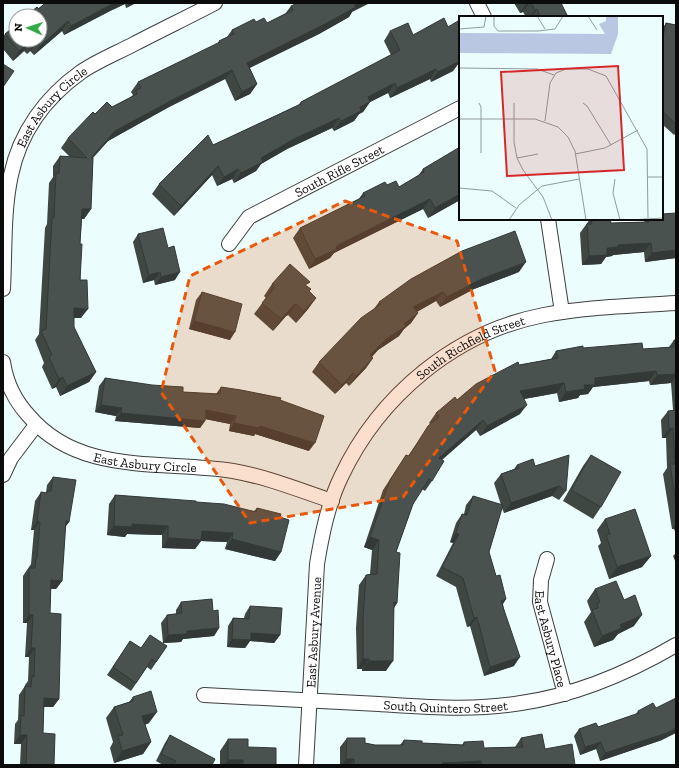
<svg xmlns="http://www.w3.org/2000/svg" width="679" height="768" font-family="'Zilla Slab',serif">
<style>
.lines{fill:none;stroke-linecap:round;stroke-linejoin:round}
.street-casing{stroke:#3e3e3e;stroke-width:16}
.street{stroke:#fff;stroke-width:14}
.wall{fill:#3f4743}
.shaded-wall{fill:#333937}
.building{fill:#49524e;stroke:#333937}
.marked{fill:#e8590c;fill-opacity:0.2;stroke:#e8590c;stroke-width:3;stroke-dasharray:8 5;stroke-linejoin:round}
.labels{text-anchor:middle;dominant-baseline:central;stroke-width:4;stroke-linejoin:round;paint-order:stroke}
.street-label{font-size:13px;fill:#0b0b0b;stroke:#fff}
.inset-road{fill:none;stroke:#919c9c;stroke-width:1}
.view{fill:#d62828;fill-opacity:0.15;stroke:#d62828;stroke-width:2}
.inset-edge{fill:none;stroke:#0b0b0b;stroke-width:2}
</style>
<rect width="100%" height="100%" fill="#ebfdfd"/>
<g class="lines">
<defs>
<g id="street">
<polyline points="477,3 484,17"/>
<polyline points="548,219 562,312"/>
<path id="s1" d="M229,244L249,217L460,108"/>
<path id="s2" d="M3,289C5,252 3,211 11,175C20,132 46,97 81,72C97,61 117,53 134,44C161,30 188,17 215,3"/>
<path id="s3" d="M3,362C6,382 15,401 29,416C80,476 162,460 233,471C267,477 299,490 332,501"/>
<polyline points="3,475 11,458 36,425"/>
<path id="s4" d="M547,559L541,580L540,602L565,694"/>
<path id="s5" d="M204,695C262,698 321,701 379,704C427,707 474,711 521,703C577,695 628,673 676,645"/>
<path id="s6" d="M306,765L317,564C322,534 328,504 341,477C379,396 455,332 544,315C587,307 632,306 676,303"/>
</g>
</defs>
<use href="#street" class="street-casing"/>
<use href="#street" class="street"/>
</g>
<g class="wall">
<polygon points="45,3 136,3 126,8 125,4 110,11 64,35 62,31 34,55 30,51 27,54 24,51 13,61 3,49 3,37 5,34"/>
<polygon points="514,3 561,3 568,17 526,17 523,12 520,13"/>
<polygon points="291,6 352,12 349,17 319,34 250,68 257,84 250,94 235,101 225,79 169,107 108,141 93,158 91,209 84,219 82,219 80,244 81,318 74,318 74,327 96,372 89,382 60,396 56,387 52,389 42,367 44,363 35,340 39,334 45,228 47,224 49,183 53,177 53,166 60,156 70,157 61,148 68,138 95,114 112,107 131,97 133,95 131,92 138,82 217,44 219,41 227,37 232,30 256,22 267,23 285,14"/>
<polygon points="666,23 676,25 676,133 674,135 662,124 662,29"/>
<polygon points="390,31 413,35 458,64 453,71 431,82 430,79 390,98 388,93 370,102 363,112 359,114 354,121 334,131 332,128 287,149 261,164 256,171 234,183 232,179 217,186 212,175 174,216 152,194 159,184 213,145 298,105 301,102 391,55 384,41"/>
<polygon points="460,147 460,200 428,218 423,209 334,253 330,258 309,269 293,238 300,228 358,200 363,193 387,185 399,187 418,176 423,169"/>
<polygon points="590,219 610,219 611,223 644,222 646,219 662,219 676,258 645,262 644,252 613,255 612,256 606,257 601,264 582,265 580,233"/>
<polygon points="138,234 175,280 155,285 154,280 143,283 133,242"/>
<polygon points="519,272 474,289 440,307 436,301 417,312 418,313 411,323 404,329 399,336 378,350 372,357 373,358 366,368 349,386 346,383 335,394 312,372 319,362 373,310 379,302"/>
<polygon points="272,284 307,286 309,292 316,298 308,309 296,323 288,315 286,316 273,331 254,314 266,298 264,296"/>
<polygon points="202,292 230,340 189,329 196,300"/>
<polygon points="674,340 676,340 676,534 674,529 672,529 663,474 667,468 666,438 662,438 661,420 668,411 673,410 671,383 650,385 649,381 593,387 588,394 580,395 578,398 559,402 557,393 524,399 520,414 480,436 476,430 442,460 432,481 425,491 422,489 413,504 396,552 397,603 394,608 386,671 362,671 362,669 357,669 356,628 359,585 366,575 370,574 372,550 364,547 383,490 406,455 408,456 422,436 430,424 429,423 436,413 457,400 519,365 551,359 556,351 583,348 643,349 669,347"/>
<polygon points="105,378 183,392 216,394 221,387 280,400 309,451 255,434 254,436 229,431 230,424 205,419 205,421 200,428 115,421 116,416 95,412 99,386"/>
<polygon points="591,455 601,507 593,519 563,501 583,466"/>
<polygon points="517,465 535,466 566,491 559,500 552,496 504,513 502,508 489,552 496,576 506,599 503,604 514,666 484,676 470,626 467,627 456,587 436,576 453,543 450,542 456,523 462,514 464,514 466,505 473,496 501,505 494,483 501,474 514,469"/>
<polygon points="53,477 69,522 65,527 62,581 56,589 51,589 50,613 59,699 53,707 44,707 43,733 54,765 20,765 21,744 14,744 15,724 18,720 19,695 25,686 25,685 28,681 29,657 25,657 27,623 23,623 23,576 31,564 34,530 31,530 35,501 41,492 46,493 47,485"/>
<polygon points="115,495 196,502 254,511 257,508 280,517 281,552 275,561 225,549 227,542 201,541 195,549 162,548 162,535 127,534 125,537 107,535 109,504"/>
<polygon points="605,519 651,556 642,567 609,579 598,546 601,543 597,530"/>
<polygon points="676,553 676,563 673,556"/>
<polygon points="595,589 634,626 618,634 613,640 594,647 584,622 591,612 587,601"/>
<polygon points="181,602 213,611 219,628 214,636 183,639 181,642 163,643 161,623 167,615 176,614 176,610"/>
<polygon points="250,606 280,635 274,643 250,641 245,648 227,647 228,626 233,618 244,618 245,614"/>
<polygon points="130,641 141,648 167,646 151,670 147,667 131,691 107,675"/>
<polygon points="133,697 149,723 145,725 151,742 143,754 114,763 110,748 113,742 106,718 114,707 129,702"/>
<polygon points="638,711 662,740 600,761 596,749 580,755 574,736 579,729 598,727 636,714"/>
<polygon points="170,735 212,765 163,765 156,761 165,743"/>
<polygon points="347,738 365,743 375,745 400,745 404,740 422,743 462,745 464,742 484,748 515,747 521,738 545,749 575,765 340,765 340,747"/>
<polygon points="228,739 248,747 276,765 220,765 220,751"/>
</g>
<g class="shaded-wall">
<polygon points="114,3 126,3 125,4 110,11 64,35 71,26"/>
<polygon points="130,3 136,3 126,8"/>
<polygon points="358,3 370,3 352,12 349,17 319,34 240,72 247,63"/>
<polygon points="527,3 529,3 523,12 520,13"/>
<polygon points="537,9 531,17 530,17 535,10"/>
<polygon points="68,21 62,31 34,55 40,46"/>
<polygon points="30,42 24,51 13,61 19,51"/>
<polygon points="37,42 30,51 27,54 33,45"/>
<polygon points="458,57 460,57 460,63 458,64 453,71 431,82 438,72"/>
<polygon points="436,69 430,79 390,98 397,88"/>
<polygon points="232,70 225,79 169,107 108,141 84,167 91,158 115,131 176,98"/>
<polygon points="395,83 388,93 370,102 363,112 359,114 354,121 334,131 341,121 368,97"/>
<polygon points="257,84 250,94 235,101 242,92"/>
<polygon points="339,118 332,128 287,149 261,164 256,171 234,183 241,173 261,158 294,139"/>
<polygon points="218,166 212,175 174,216 181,206"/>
<polygon points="238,169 232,179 217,186 224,177"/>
<polygon points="460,194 460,200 428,218 435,208"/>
<polygon points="430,199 423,209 334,253 330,258 309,269 315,259 336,247 340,244"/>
<polygon points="82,209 91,209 84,219 75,219"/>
<polygon points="651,243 644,252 613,255 612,256 606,257 601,264 582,265 589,256 607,248 618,245"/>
<polygon points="676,250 676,258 645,262 652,253"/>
<polygon points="526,262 519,272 474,289 440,307 447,297 481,279"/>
<polygon points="160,272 154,280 143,283 149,275"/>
<polygon points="180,272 175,280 155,285 161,277"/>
<polygon points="443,292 436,301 407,317 413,307"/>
<polygon points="316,298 308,309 296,323 304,311"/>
<polygon points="296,304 288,315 286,316 273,331 281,319 294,305"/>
<polygon points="74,308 88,309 81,318 68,318"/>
<polygon points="418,313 411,323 404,329 399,336 378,350 364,365 370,355 385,340 404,324"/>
<polygon points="194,321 235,332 230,340 189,329"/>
<polygon points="373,358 366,368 349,386 356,376"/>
<polygon points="656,371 649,381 593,387 588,394 580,395 578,398 559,402 566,392 584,385 595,378"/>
<polygon points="96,372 89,382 60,396 67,386"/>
<polygon points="353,373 346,383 335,394 342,385"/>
<polygon points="676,374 676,377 671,383 650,385 657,375"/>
<polygon points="63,377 56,387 52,389 59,379"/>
<polygon points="564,383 557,393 513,401 520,391"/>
<polygon points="101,405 122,408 116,416 95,412"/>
<polygon points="527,405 520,414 480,436 487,426"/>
<polygon points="206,410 236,416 230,424 200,418"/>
<polygon points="121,413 205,421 200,428 115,421"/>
<polygon points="483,420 476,430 432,468 439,458"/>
<polygon points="234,423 260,426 315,443 309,451 255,434 254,436 229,431"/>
<polygon points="673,428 666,438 662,438 669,429"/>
<polygon points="559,486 552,496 504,513 511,503"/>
<polygon points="37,521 40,522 34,530 31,530"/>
<polygon points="66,521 69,522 63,530"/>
<polygon points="676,523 676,525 674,529 672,529"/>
<polygon points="132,524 168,526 162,535 127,534 125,537 107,535 114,526"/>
<polygon points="202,531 233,533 227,542 201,541 195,549 162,548 168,538"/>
<polygon points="456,533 459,534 453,543 450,542"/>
<polygon points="370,537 379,540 372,550 364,547"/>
<polygon points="232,539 281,552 275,561 225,549"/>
<polygon points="651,556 642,567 609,579 617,567"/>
<polygon points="51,580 62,581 56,589 45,589"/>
<polygon points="506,599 500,608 501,601"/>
<polygon points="394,602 397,603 390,613"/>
<polygon points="29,615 33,615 27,623 23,623"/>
<polygon points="642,615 634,626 618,634 613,640 594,647 602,636 620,625"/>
<polygon points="477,617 470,626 467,627 474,618"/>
<polygon points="219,628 214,636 183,639 181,642 163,643 168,635 187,631"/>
<polygon points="251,633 280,635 274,643 250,641 245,648 227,647 232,639"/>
<polygon points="31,648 35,648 29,657 25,657"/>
<polygon points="520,657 514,666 484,676 490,667"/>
<polygon points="363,659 369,659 362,669 357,669"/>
<polygon points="369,661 393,661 386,671 362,671"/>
<polygon points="44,698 59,699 53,707 38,707"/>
<polygon points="157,712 149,723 134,728 142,716"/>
<polygon points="676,728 676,733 662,740 600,761 605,753"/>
<polygon points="20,735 27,735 21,744 14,744"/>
<polygon points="151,742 143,754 114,763 122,751"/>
<polygon points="601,742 596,749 580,755 585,747"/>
<polygon points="346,759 354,759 350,765 342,765"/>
<polygon points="228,760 243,760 240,765 224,765"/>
<polygon points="481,761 478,765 441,765 442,763"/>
</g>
<g class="building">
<polygon points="45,3 114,3 71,26 68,21 40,46 37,42 33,45 30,42 19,51 5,34 16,25 16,40 40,40 40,16 26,16 37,7 39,9"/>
<polygon points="297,3 358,3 354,5 356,7 325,24 247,63 257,84 242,92 232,70 176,98 115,131 91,158 93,158 91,209 82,209 80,244 82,244 80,280 87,280 88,309 74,308 74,327 96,372 67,386 63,377 59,379 49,357 52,355 41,331 46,329 52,218 54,218 56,173 59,173 60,156 87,158 68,138 93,112 95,114 107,102 112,107 137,94 136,90 141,88 138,82 220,42 219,41 234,34 232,30 254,19 256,22 264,18 267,23 293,10 291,6"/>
<polygon points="531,3 561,3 568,17 540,17 537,9 535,10"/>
<polygon points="444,18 448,27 458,21 460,25 460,57 458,57 460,61 438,72 436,69 397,88 395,83 368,97 370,102 360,107 361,111 341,121 339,118 294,139 261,158 263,162 241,173 238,169 224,177 218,166 181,206 159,184 208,135 213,145 301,104 301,102 400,50 390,31 408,23 413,35"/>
<polygon points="666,23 676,25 676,124 662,111 662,41"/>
<polygon points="3,64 14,71 3,87"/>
<polygon points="460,147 460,194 435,208 430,199 340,244 336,247 337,249 315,259 300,228 365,196 363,193 385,182 387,185 396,181 399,187 424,172 423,169"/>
<polygon points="676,213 676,250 652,253 651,243 618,245 618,247 607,248 607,255 589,256 587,224 592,224 591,219 610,219 611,223 649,222 649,219 662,219 662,214"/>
<polygon points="163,228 168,248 174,246 180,272 161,277 160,272 149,275 138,234"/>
<polygon points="515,231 526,262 481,279 447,297 443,292 413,307 418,313 404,324 406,326 385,340 370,355 373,358 356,376 353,373 342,385 319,362 361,318 381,304 379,302 411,279 462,251"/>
<polygon points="290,264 310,282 305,285 311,289 309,291 316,298 304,311 296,304 294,305 281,319 262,303 275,287 272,284"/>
<polygon points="202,292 242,304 235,332 194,321"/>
<polygon points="674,340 676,340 676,374 657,375 656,371 595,378 595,385 584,385 585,389 566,392 564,383 520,391 527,405 487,426 483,420 439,458 444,461 432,481 429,479 413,504 396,552 400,553 397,603 394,602 393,661 369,661 369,659 363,659 363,618 366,575 377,574 379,540 370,537 390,480 406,455 409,456 428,426 439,417 436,413 455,397 457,400 476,384 518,362 519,365 558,358 556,351 583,346 583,348 642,343 643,349 674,347"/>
<polygon points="105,378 152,385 183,387 183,392 220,394 221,387 241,390 281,398 280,400 324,416 315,443 260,426 259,428 234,423 236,416 206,410 205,421 121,413 122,408 101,405"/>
<polygon points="676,410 676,504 670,464 675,464 673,428 669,429 668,411"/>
<polygon points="569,455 566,491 559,486 511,503 501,474 519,468 517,465 533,459 535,466"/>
<polygon points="591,455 621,472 601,507 571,490"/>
<polygon points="53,477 76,480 69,522 66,521 62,581 51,580 50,613 61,614 59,699 44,698 43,733 55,734 54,765 26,765 27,735 20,735 21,715 24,716 25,686 31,687 32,676 34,677 35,648 31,648 33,615 29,615 29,568 35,568 36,558 37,558 40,522 37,521 41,492 47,493 47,491 51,491"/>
<polygon points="115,495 196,501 196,502 224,504 256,512 257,508 281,514 280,517 289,520 281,552 232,539 233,533 202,531 201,540 168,538 168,526 132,524 132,527 114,526"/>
<polygon points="473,496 503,505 489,552 496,576 500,575 506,599 501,601 520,657 490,667 477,617 474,618 463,578 442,567 459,534 456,533 462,514 467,515"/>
<polygon points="635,509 651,556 617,567 606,535 610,534 605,519"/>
<polygon points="616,581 624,600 635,595 642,615 620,625 622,628 602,636 592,610 598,608 597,604 600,602 595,589"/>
<polygon points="212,599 213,611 218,610 219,628 187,631 187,634 168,635 167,615 182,613 181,602"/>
<polygon points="250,606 282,608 280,635 251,633 251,640 232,639 233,618 249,619"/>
<polygon points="150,635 167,646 156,662 152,659 136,683 113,667 130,641 141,648"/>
<polygon points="151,691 157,712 142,716 151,742 122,751 118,736 123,735 114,707 133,701 133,697"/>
<polygon points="676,698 676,728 667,733 605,753 601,742 585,747 579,729 596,723 598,727 639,713 638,711 653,703 656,708"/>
<polygon points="542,734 545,749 572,744 575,765 481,765 481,761 442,763 442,765 354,765 354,759 346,759 347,738 365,738 365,743 375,745 403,745 404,740 422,741 422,743 464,745 464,742 483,741 484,748 523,747 521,738"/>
<polygon points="170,735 215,759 212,765 173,765 176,761 161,754"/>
<polygon points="228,739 248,739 248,747 276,748 276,765 243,765 243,760 228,760"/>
</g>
<path class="marked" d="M345,201L457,241L495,371L403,497L250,523L161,392L190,276Z"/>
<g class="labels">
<g class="street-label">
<text stroke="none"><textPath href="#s2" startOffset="196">East Asbury Circle</textPath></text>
<text stroke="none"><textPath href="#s1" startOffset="135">South Rifle Street</textPath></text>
<text stroke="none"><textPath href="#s6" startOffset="480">South Richfield Street</textPath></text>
<text stroke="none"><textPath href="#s3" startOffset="190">East Asbury Circle</textPath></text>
<text stroke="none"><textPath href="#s6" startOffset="133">East Asbury Avenue</textPath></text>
<text stroke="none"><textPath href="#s4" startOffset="82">East Asbury Place</textPath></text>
<text stroke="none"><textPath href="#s5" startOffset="242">South Quintero Street</textPath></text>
</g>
</g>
<g transform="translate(459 16)">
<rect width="204" height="204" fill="#ebfdfd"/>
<path d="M147,0H159V18L152,38L0,37V17L146,18L140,8L147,5Z" fill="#b9c7e3"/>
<path class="inset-road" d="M35,0V10L39,15H79L96,13L104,0M78,0L86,13M129,0L138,14M183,0H204M0,13L25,11L27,0M0,52L78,53L95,59M20,87L22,91V137M55,87V126L58,142L64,154L84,181L93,204M124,87L128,90L152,129M0,103H76L99,111L109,121L116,135L127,204M86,105L91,67L97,57L107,53H129L147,60L188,133L189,202M116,138L146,132L179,114M58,142L79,138M189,161H203M156,163L154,177L161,204M0,172L33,175L57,192M50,204L60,189L83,170L120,163M171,204L204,202"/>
<path class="view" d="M159,50L165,154L48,160L42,56Z"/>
<rect width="204" height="204" class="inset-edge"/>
</g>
<rect width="679" height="768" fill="none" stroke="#0b0b0b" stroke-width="8"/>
<g transform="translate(28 28) rotate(273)"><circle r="19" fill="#ffffff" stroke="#9d9d9d"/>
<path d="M0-3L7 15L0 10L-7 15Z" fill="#33ab45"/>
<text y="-6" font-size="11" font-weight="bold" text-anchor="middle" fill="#0b0b0b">N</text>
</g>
</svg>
